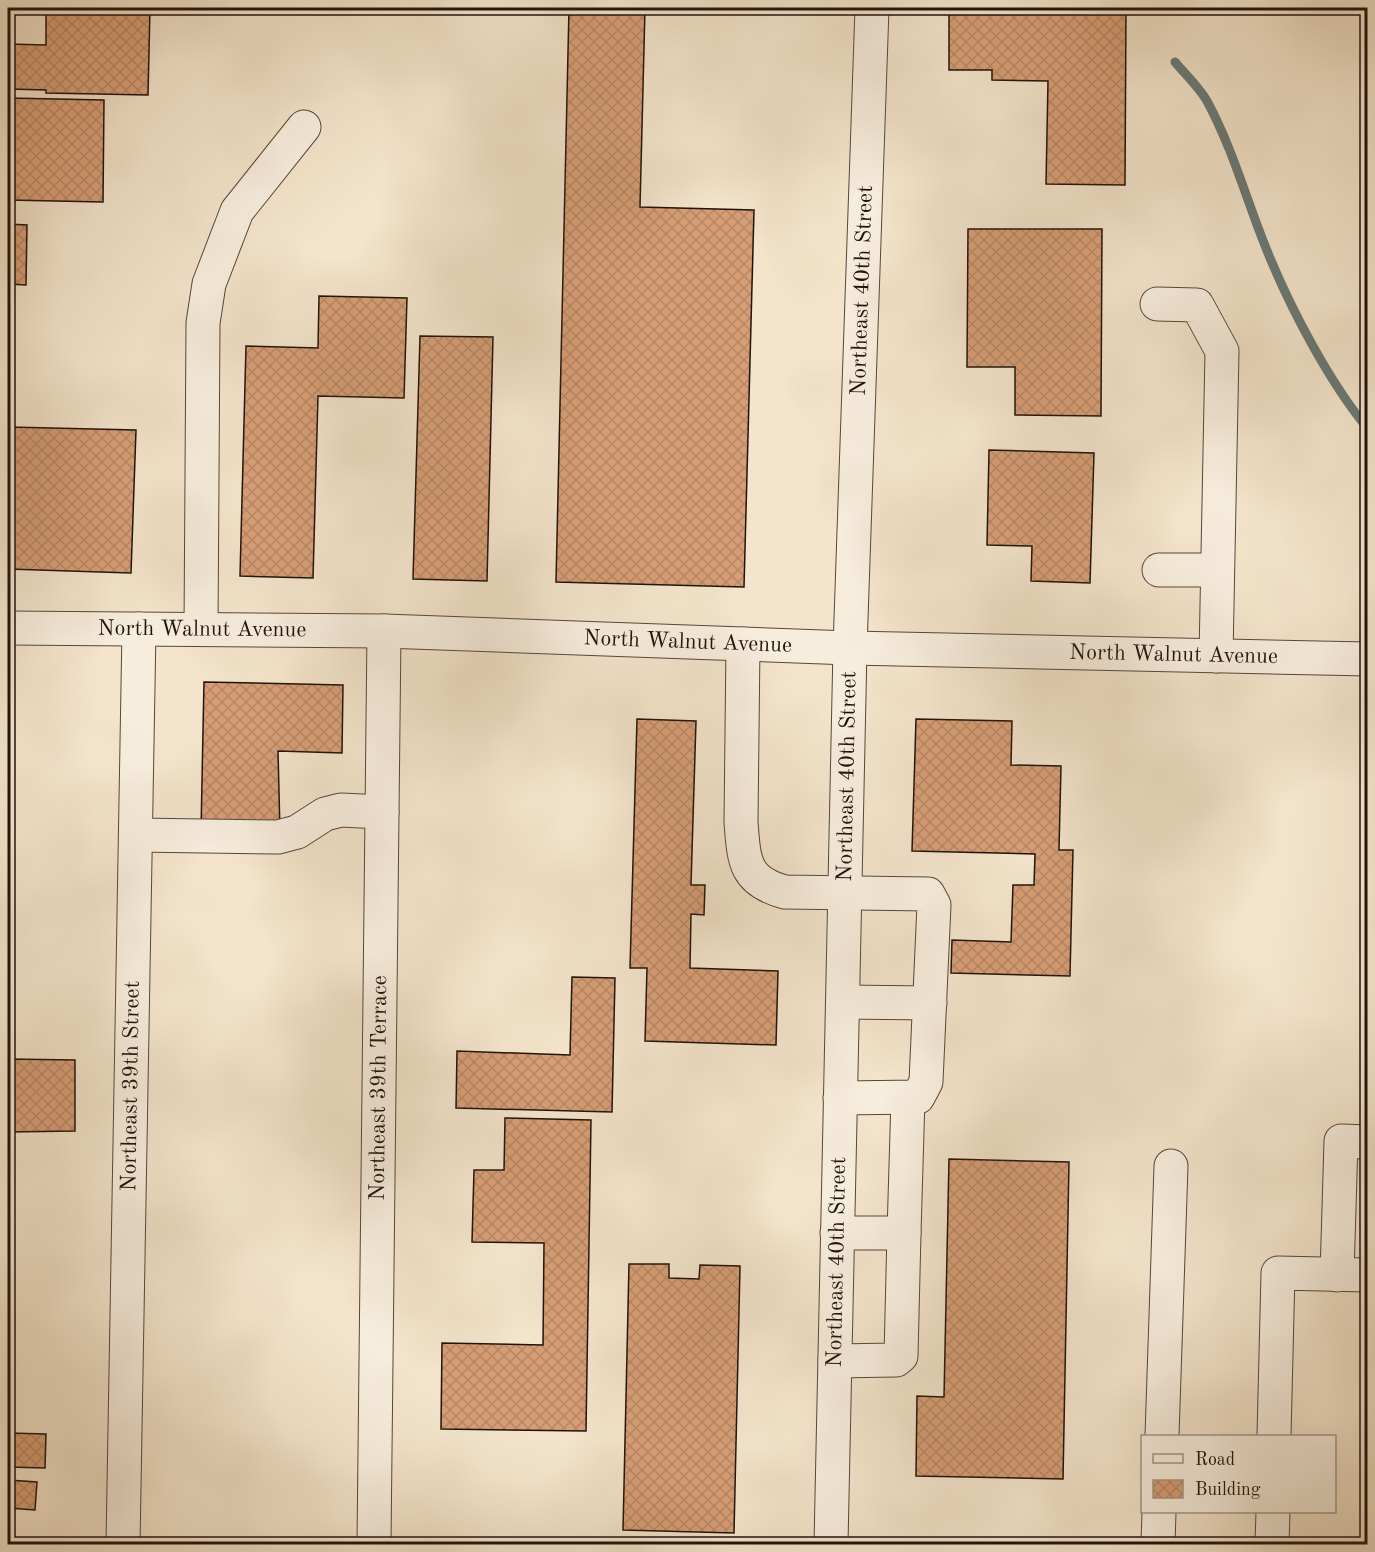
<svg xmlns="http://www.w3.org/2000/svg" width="1375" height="1552" font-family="'Old Standard TT',serif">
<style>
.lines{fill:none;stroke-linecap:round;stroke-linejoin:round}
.stream{stroke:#6b7a77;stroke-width:9}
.building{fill:url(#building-cross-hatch);stroke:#20130d;stroke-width:1.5}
.minor-casing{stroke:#55473c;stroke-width:35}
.minor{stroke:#f7eddd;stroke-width:33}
.labels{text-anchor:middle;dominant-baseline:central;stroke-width:4.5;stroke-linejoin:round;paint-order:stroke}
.street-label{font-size:22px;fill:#20130d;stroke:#f7eddd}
</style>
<defs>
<pattern id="building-cross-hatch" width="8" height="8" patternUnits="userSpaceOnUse" patternTransform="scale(1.5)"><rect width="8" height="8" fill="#d79e76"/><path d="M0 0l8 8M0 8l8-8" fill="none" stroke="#b88765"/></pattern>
</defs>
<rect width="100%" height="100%" fill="#f3e4cb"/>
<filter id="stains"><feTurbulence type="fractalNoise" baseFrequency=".00333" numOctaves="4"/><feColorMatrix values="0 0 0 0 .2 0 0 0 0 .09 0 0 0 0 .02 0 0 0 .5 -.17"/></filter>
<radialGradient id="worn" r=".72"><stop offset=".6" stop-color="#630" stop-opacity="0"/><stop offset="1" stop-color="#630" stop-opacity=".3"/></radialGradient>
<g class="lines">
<path class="stream" d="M1175,62C1185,74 1199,87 1207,101C1234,151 1248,206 1270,258C1293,313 1330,383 1368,429"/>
</g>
<g class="building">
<polygon points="46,8 150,8 148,95 46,93 46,90 8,89 8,44 46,45"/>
<polygon points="569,8 645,8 640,207 754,210 744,587 556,582"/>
<polygon points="949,8 1126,8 1125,185 1046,184 1048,81 992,80 992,70 949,70"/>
<polygon points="8,98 104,100 103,202 8,200"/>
<polygon points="8,224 27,225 26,285 8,284"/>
<polygon points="968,229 1102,229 1101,416 1015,415 1015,367 967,367"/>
<polygon points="319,296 407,298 404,398 318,396 313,578 240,576 246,346 318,348"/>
<polygon points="420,336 493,337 487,581 413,579"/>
<polygon points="8,427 136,430 131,573 8,569"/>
<polygon points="989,450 1094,453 1090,583 1031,581 1032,546 987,545"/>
<polygon points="204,682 343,685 342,753 278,751 280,832 201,831"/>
<polygon points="637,719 696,721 691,885 705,885 704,915 691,914 690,968 778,971 776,1045 645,1041 647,968 630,968"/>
<polygon points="916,719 1012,721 1011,765 1061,766 1059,850 1073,850 1070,976 951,973 952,940 1011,942 1013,885 1034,885 1035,854 912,851"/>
<polygon points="572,977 615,978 612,1112 456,1108 457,1051 570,1055"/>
<polygon points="8,1059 75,1060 75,1131 8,1132"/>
<polygon points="505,1118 591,1120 586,1431 441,1429 442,1343 543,1345 544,1243 472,1242 474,1170 504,1170"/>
<polygon points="949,1159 1069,1162 1063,1479 916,1476 917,1396 944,1397"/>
<polygon points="629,1264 669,1264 669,1278 699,1279 700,1265 740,1266 734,1533 623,1530"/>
<polygon points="8,1433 46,1434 45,1468 8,1467"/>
<polygon points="8,1480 37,1482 35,1510 8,1508"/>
</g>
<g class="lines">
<defs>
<g id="minor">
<polyline points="1157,304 1197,305 1222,351 1216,656"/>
<polyline points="1159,570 1217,570"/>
<path id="s1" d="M8,628L384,631L850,648L1368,659"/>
<polyline points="201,629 203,323 209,284 237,211 304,127"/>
<path d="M743,644L741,822C744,861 744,881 785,892L928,894L934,905L926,1082L918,1097L840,1098"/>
<polyline points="136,835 278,837 297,832 325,814 341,810 382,812"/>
<polyline points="843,1002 930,1003"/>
<polyline points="837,1233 904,1233 908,1098"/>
<polyline points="1337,1275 1341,1141 1368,1142"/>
<polyline points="835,1361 896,1360 901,1356 904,1233"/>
<polyline points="1162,1436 1171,1166"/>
<polyline points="1274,1436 1278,1273 1368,1275"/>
<path id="s2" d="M123,1544L139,629"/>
<path id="s3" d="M374,1544L384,631"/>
<path id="s4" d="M831,1544L850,648L872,8"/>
<polyline points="1158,1544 1159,1512"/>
<polyline points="1272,1544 1273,1512"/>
</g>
</defs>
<use href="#minor" class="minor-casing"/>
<use href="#minor" class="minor"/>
</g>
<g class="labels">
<g class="street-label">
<text stroke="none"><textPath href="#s4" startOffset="1254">Northeast 40th Street</textPath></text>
<text stroke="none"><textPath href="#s1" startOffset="194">North Walnut Avenue</textPath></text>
<text stroke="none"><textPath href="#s1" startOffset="680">North Walnut Avenue</textPath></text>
<text stroke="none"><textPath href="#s1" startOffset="1166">North Walnut Avenue</textPath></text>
<text stroke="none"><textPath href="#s4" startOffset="768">Northeast 40th Street</textPath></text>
<text stroke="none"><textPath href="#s2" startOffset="458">Northeast 39th Street</textPath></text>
<text stroke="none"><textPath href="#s3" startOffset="456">Northeast 39th Terrace</textPath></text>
<text stroke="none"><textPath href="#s4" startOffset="282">Northeast 40th Street</textPath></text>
</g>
</g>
<rect width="1375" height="1552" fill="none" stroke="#f3e4cb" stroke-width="30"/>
<rect x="9" y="9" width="1357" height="1534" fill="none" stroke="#20130d" stroke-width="3"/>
<rect x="15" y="15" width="1345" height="1522" fill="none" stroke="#20130d" stroke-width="1.5"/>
<rect x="1141" y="1435" width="195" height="78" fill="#f7eddd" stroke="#a1968a" stroke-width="1.5"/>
<rect x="1153" y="1454" width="30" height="9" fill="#f7eddd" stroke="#a1968a" stroke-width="1.5"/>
<text x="1195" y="1465" font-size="18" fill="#20130d">Road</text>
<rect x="1153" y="1480" width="30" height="18" fill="url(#building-cross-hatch)" stroke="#a1968a" stroke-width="1.5"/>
<text x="1195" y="1495" font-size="18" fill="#20130d">Building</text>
<rect width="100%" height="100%" filter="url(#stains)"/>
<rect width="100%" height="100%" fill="url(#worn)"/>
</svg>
